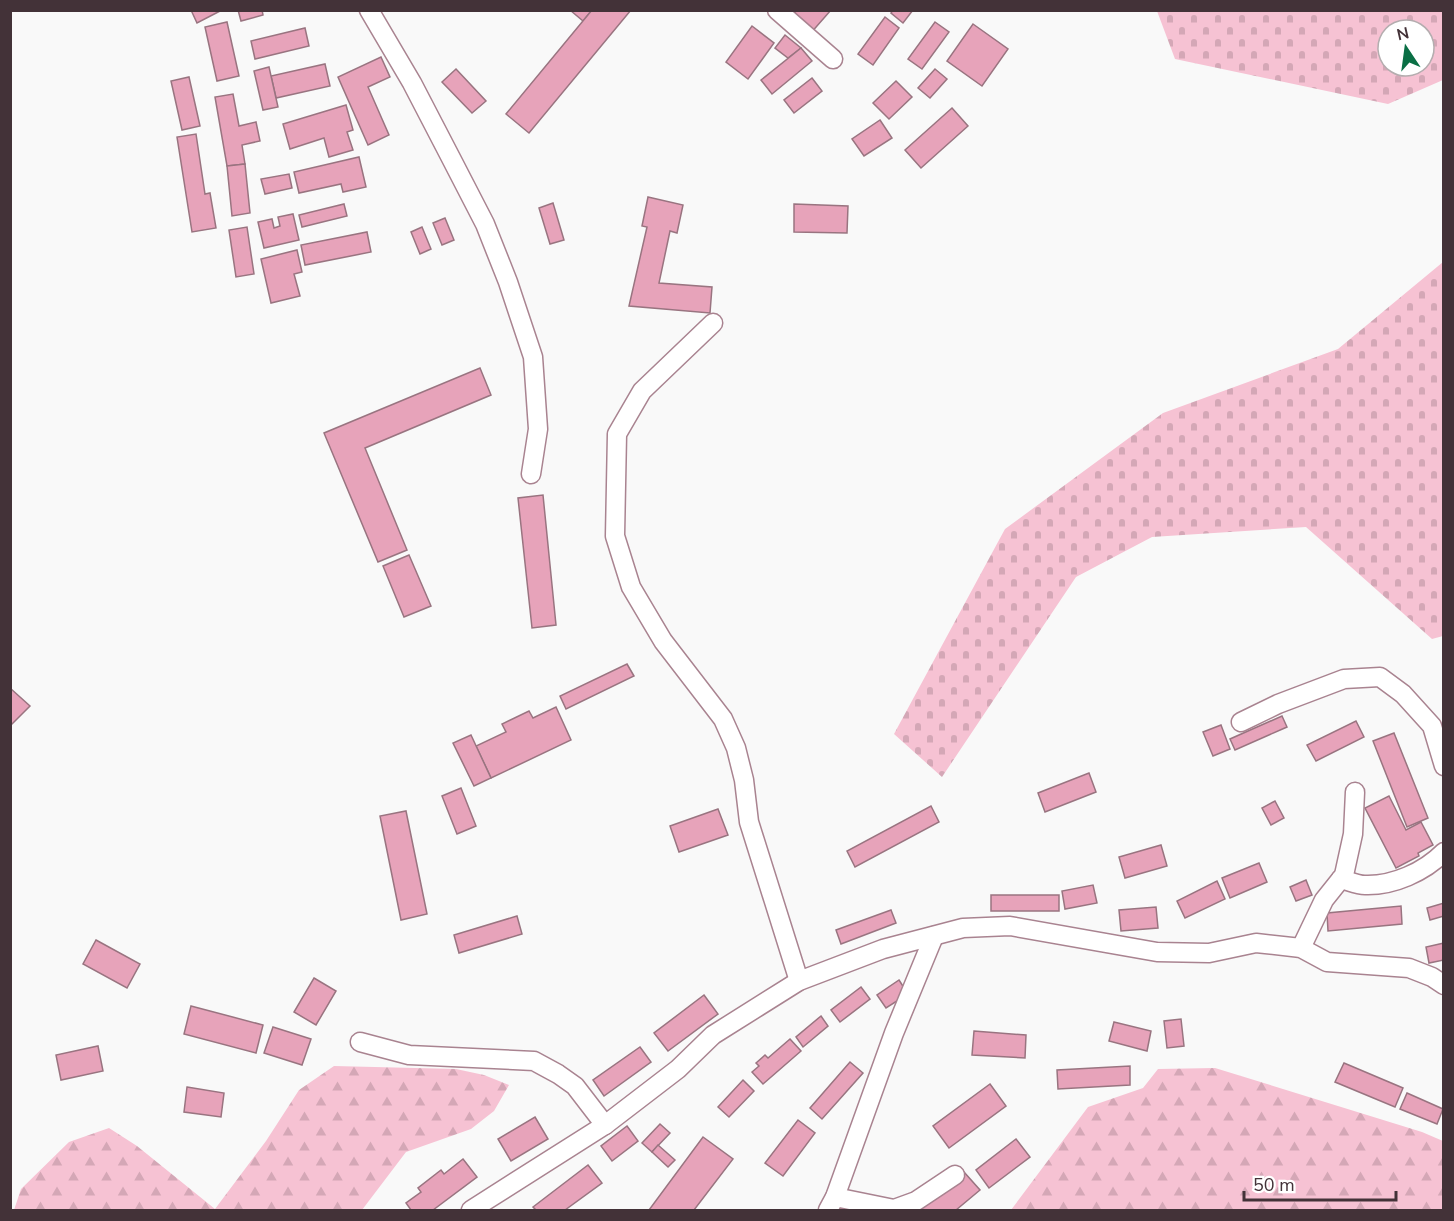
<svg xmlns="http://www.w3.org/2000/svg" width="1454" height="1221" font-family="'Nunito Sans',sans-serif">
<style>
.forest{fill:url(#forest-firs)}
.cemetery{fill:url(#cemetery-stones);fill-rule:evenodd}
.building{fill:#e7a3ba;stroke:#997480;stroke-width:1.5}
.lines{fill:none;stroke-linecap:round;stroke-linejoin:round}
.street-casing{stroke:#a98390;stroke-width:21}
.street{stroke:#fff;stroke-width:18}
</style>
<defs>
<pattern id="forest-firs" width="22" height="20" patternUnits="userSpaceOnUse" patternTransform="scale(1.5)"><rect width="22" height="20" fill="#f6c2d3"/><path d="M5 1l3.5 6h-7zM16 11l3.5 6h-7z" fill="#d4a7b6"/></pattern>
<pattern id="cemetery-stones" width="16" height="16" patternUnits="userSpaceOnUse" patternTransform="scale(1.5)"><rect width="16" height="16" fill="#f6c2d3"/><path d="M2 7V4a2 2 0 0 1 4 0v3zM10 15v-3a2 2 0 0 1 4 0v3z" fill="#d4a7b6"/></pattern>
</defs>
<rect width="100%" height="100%" fill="#f9f9f9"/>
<g class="forest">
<polygon points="334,1066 456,1069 484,1075 509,1085 494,1111 471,1129 406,1152 362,1210 14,1210 21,1189 69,1142 109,1128 137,1146 215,1209 266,1141 299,1090"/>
<polygon points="1215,1068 1422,1132 1443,1141 1443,1210 1011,1210 1088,1107 1143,1088 1158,1069"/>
</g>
<g class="cemetery">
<path d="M1157,11H1443V80L1388,104L1175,59ZM1388,30H1424V66H1388Z"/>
<polygon points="1443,262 1443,636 1432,639 1306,527 1152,537 1076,577 942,777 894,734 1005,529 1163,413 1338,349"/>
</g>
<g class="building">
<polygon points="191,10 222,10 197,23"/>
<polygon points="238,10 262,10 263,15 241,21"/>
<polygon points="570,10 592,10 583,21"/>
<polygon points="592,10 631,10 529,133 506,114"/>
<polygon points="797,10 831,10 810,34 791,17"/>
<polygon points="893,10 913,10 903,23 891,13"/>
<polygon points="885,17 899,28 873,65 858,54"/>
<polygon points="227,22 239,76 217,81 205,27"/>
<polygon points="935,22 949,32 922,69 908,59"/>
<polygon points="973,24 1008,49 982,86 947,61"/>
<polygon points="752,26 774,43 748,79 726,62"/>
<polygon points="305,28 309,46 255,59 251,41"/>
<polygon points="785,35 801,48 788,58 775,48"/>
<polygon points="801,48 812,61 772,94 761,80"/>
<polygon points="381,57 390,77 368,87 389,135 368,145 338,77"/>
<polygon points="325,64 330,86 276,98 271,76"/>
<polygon points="269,67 278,107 263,110 254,71"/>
<polygon points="456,69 486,101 472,113 442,82"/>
<polygon points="935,69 947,79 930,98 918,88"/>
<polygon points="189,77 200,126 182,130 171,81"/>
<polygon points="812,78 822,91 794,113 784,100"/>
<polygon points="896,81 912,97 889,119 873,103"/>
<polygon points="233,94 239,126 256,122 260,141 242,145 245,164 227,166 215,97"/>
<polygon points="346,105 353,130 347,132 353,150 329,157 324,138 290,149 283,124"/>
<polygon points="952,108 968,126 921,168 905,150"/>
<polygon points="880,120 892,138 864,156 852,139"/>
<polygon points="196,134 205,194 210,193 216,228 192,232 177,137"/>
<polygon points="359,157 366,187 343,192 341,184 299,193 294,172"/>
<polygon points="245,164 250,213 232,216 227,166"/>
<polygon points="289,174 292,188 265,194 261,179"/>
<polygon points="648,197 683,205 677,233 670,231 659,283 712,287 710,313 629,306 647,227 642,226"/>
<polygon points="553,203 564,240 550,244 539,208"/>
<polygon points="344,204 347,216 302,227 299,215"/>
<polygon points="794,204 848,206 847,233 794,232"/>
<polygon points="293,214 299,240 264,248 258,222 272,219 274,228 280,226 278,217"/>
<polygon points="445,218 454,240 442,245 433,223"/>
<polygon points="247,227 254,274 236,277 229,230"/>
<polygon points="422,227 431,249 420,254 411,232"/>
<polygon points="367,232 371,252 305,265 301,245"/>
<polygon points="297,250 302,272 294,274 300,296 271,303 261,259"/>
<polygon points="480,368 491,395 365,448 407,550 378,562 324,433"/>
<polygon points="543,495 556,625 532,628 518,498"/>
<polygon points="409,555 431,606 404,617 383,566"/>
<polygon points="627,664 634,676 566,709 560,696"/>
<polygon points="10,688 30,706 10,726"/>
<polygon points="556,707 571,740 491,778 476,746 506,732 502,724 529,711 533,718"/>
<polygon points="1282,716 1287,727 1235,750 1230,739"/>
<polygon points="1356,721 1364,737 1316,761 1307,745"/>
<polygon points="1221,725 1230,749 1213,756 1203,732"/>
<polygon points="1394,733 1428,818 1407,827 1373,741"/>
<polygon points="471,735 491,778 474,786 453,743"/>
<polygon points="1089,773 1096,792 1045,812 1038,793"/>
<polygon points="461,788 476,826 457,834 442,796"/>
<polygon points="1389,796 1406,830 1421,822 1433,845 1418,853 1419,856 1396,868 1365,808"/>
<polygon points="1275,801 1284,818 1271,825 1262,808"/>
<polygon points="931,806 939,822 855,867 847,851"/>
<polygon points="718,809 728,835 679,852 670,826"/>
<polygon points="406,811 427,914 401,920 380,816"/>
<polygon points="1161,845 1167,866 1125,878 1119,857"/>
<polygon points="1259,863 1267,882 1230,898 1222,878"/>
<polygon points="1306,880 1312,895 1296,901 1290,887"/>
<polygon points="1217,881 1225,899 1185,918 1177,901"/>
<polygon points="1093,885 1097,903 1065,909 1062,891"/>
<rect x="991" y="895" width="68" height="16"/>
<polygon points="1444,903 1444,916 1430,920 1427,908"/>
<polygon points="1401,906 1402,924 1328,931 1327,913"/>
<polygon points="1156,907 1158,928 1121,931 1119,910"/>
<polygon points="891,910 896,923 841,944 836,930"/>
<polygon points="517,916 522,934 459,953 454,935"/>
<polygon points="96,940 140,964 127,988 83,964"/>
<polygon points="1444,943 1444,960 1429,963 1426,947"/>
<polygon points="314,978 336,991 316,1025 294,1012"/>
<polygon points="899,980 908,994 886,1008 877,995"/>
<polygon points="861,987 870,999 840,1022 831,1010"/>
<polygon points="704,995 718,1014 668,1051 654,1033"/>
<polygon points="191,1006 263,1025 256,1053 184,1034"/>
<polygon points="821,1016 828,1026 803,1047 796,1037"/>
<polygon points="1181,1019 1184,1046 1167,1048 1164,1021"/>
<polygon points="1114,1022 1151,1031 1147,1051 1109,1041"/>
<polygon points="273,1027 311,1039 302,1065 264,1053"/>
<polygon points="974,1031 1026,1035 1025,1058 972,1055"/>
<polygon points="790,1039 801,1051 763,1084 752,1072 759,1066 756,1063 765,1055 768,1058"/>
<polygon points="98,1046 103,1071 61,1080 56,1055"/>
<polygon points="640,1047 651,1062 604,1096 593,1080"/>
<polygon points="850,1062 863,1073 822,1119 810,1108"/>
<polygon points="1344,1063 1403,1088 1395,1107 1335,1082"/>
<polygon points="1130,1066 1130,1085 1058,1089 1057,1070"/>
<polygon points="743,1080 754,1091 729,1117 718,1107"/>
<polygon points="990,1084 1006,1106 949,1148 933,1126"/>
<polygon points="187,1087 224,1093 221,1117 184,1112"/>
<polygon points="1407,1093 1443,1109 1437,1124 1400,1109"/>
<polygon points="535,1117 548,1139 511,1161 498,1139"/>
<polygon points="798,1120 815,1133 783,1176 765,1163"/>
<polygon points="660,1124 670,1133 652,1152 642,1143"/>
<polygon points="627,1126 638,1141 612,1161 601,1146"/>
<polygon points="703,1137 733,1159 694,1210 649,1210"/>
<polygon points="1016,1139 1030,1157 989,1188 976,1170"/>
<polygon points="658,1145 675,1160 668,1167 652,1152"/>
<polygon points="463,1159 477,1177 433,1210 411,1210 406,1203 421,1192 418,1188 441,1170 444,1174"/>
<polygon points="588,1165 602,1183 565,1210 536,1210 533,1207"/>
<polygon points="964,1172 980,1190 956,1210 919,1210"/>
</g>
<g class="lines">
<defs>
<g id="street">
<polyline points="369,10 412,83 453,162 485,224 508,282 533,357 538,429 531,474"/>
<polyline points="777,10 833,59"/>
<polyline points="713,323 642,391 617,434 615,536 631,587 663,641 723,719 736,748 744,780 749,822 799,981"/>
<polyline points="1241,722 1278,704 1344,679 1380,677 1403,694 1432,726 1444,766"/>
<path d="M1341,879C1349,881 1357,885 1365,885C1393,886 1424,872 1444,852"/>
<polyline points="1301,948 1324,900 1344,875 1353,834 1355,792"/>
<polyline points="360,1042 409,1055 534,1061 558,1074 575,1086 605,1125"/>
<polyline points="835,1197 894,1209 916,1201 955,1175"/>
<polyline points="471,1210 605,1125 678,1069 713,1035 799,981 883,949 963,928 1010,926 1157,952 1209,953 1256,943 1301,948 1327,962 1409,968 1432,977 1444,985"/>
<polyline points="828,1210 835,1197 894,1033 934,936"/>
</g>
</defs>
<use href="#street" class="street-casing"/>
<use href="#street" class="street"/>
</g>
<rect width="1454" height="1221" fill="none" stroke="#433238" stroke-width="24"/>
<g transform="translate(1406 48) rotate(347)"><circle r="28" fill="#ffffff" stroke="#b4adaf" stroke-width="1.5"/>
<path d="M0-4.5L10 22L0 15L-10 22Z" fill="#0a6f45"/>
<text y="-9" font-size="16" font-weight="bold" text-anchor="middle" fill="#433238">N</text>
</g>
<path d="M1244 1191v9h152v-9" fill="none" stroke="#433238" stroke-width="3"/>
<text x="1253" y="1191" font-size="18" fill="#433238" stroke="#ffffff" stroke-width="4.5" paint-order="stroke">50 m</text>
</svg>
